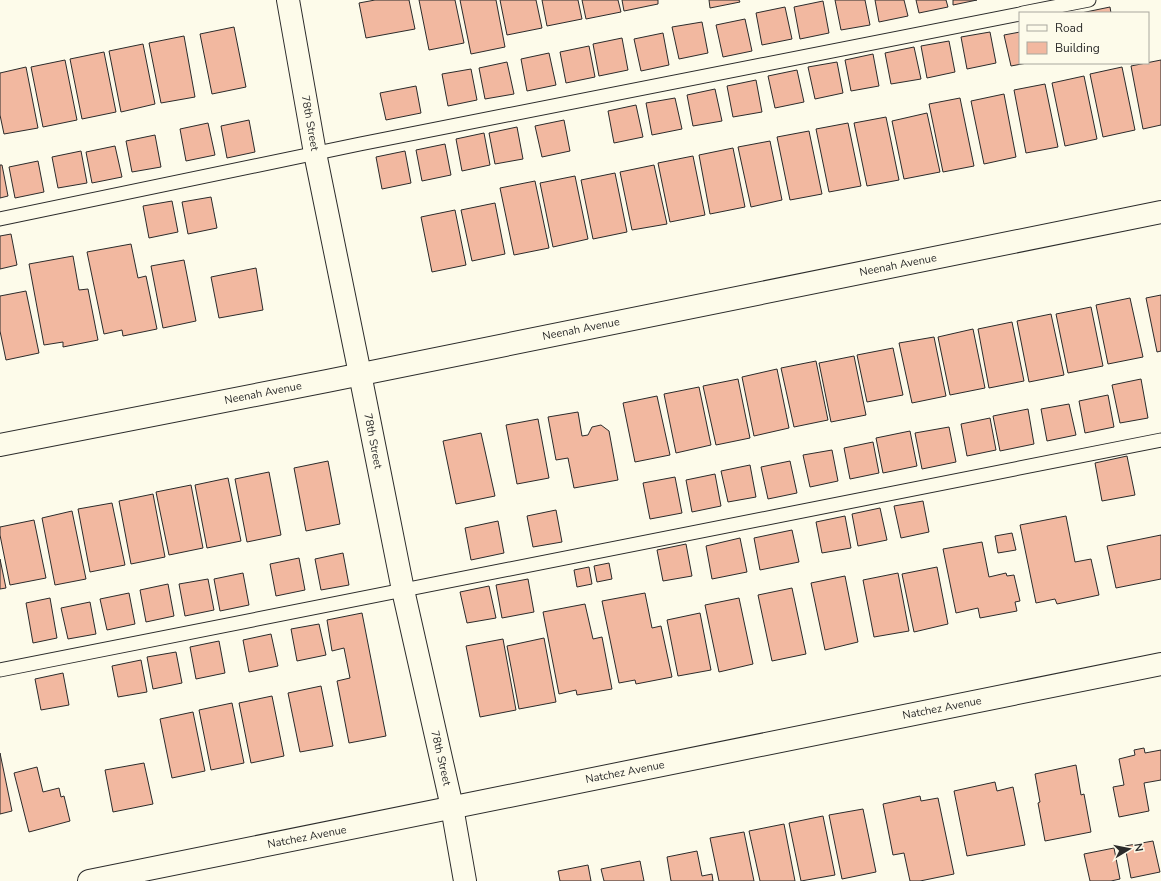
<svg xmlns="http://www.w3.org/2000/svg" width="1161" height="881" font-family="'Nunito Sans',sans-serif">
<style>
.building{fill:#f2b8a0;stroke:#2b2b2b}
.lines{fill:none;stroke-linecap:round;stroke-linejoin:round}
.lane-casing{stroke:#2b2b2b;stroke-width:15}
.street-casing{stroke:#2b2b2b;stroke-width:24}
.lane{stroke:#fdfbea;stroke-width:13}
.street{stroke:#fdfbea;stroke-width:22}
.labels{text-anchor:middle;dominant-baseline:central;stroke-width:3;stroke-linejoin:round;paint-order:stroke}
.street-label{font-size:11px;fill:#2b2b2b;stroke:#fdfbea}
</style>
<rect width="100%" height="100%" fill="#fdfbea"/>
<g class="building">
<polygon points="375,0 409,0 415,29 366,38 359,3"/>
<polygon points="419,0 455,0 464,43 429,50"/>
<polygon points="460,0 496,0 505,47 471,54"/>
<polygon points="500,0 536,0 542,28 507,35"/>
<polygon points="542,0 578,0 582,19 547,26"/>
<polygon points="582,0 618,0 621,12 586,19"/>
<polygon points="622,0 658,0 658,4 624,11"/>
<polygon points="709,0 739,0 740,2 710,8"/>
<polygon points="835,0 865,0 870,25 841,30"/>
<polygon points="875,0 904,0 908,16 879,22"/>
<polygon points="916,0 946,0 948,7 919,13"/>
<polygon points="953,0 977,0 953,5"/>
<polygon points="823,1 829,33 800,39 794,7"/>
<polygon points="785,7 792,39 762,45 756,13"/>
<polygon points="1110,7 1111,13 1081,13"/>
<polygon points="745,19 752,51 723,57 716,25"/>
<polygon points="702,22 708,53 679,59 672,27"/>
<polygon points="234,27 246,87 212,94 200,34"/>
<polygon points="990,32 996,63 967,69 961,37"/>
<polygon points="1020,32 1020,63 1027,63 1011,66 1004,35"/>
<polygon points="663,33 669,65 641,71 634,39"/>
<polygon points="184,36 195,97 161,103 149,43"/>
<polygon points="622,38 628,70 599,76 593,44"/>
<polygon points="949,41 955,72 927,78 921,46"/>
<polygon points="143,44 155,104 121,112 109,51"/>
<polygon points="589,46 595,77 566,83 560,52"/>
<polygon points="914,47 921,79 891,84 885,53"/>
<polygon points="104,52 116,112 82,119 70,59"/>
<polygon points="549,53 556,85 527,91 521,59"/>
<polygon points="873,54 879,86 851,91 845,60"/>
<polygon points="65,60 77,120 43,127 31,67"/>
<polygon points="1161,60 1161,125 1143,129 1131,66"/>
<polygon points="507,62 514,94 485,99 479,68"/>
<polygon points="837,62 843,93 815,99 808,67"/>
<polygon points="26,67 38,128 4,134 0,115 0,73"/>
<polygon points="1122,67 1135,130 1103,137 1090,74"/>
<polygon points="471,69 477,100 448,106 442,74"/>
<polygon points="797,70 804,102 775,108 768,76"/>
<polygon points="1084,76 1097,139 1065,146 1052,83"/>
<polygon points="756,80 762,112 733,117 727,86"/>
<polygon points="1045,84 1058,147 1026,153 1014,90"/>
<polygon points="416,86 421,113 386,120 380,93"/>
<polygon points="715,89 722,121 693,126 687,95"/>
<polygon points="1004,94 1016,157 984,164 971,101"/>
<polygon points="675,98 682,129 652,135 646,103"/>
<polygon points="960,98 974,166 943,172 929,104"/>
<polygon points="636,105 643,137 614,143 608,111"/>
<polygon points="927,113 940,172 904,179 892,121"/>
<polygon points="886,117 899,180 867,186 854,123"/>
<polygon points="249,120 255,152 227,158 221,126"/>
<polygon points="564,120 570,151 542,157 535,126"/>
<polygon points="208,123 215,155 186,161 180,129"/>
<polygon points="848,123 861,186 829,192 816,129"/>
<polygon points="517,127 523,159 495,164 489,133"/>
<polygon points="809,131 822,194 790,200 777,137"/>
<polygon points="484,133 490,165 462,171 456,139"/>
<polygon points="155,135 161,167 132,172 126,141"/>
<polygon points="770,141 782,200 751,207 738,147"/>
<polygon points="445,144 451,175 422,181 416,150"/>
<polygon points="115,146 122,177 92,183 86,152"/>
<polygon points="733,148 745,207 710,214 699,155"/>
<polygon points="81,151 87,183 58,188 52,157"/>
<polygon points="405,151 411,183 382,189 376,157"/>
<polygon points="693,156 705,215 670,222 658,163"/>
<polygon points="38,161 44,192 15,198 9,167"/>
<polygon points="0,165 2,165 8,196 0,198"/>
<polygon points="654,165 667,224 632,230 620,172"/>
<polygon points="615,173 627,232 593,239 581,180"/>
<polygon points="575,176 588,239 553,247 540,183"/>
<polygon points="535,181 549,248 514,255 500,188"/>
<polygon points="211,197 217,228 188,234 182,202"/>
<polygon points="172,201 178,232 149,238 143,206"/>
<polygon points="495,203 505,254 472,261 461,210"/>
<polygon points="455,210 466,265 432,272 421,217"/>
<polygon points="11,234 17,265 0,269 0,236"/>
<polygon points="131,244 138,278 146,276 157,329 123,336 122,330 104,334 87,252"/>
<polygon points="73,256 79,290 88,289 98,340 63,347 63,342 44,345 29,264"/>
<polygon points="184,260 196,321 163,328 151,266"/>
<polygon points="256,268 263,310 219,318 211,277"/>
<polygon points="26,291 39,353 6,360 0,331 0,296"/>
<polygon points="1161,295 1161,351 1157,352 1146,298"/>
<polygon points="1130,298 1143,357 1108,364 1096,305"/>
<polygon points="1091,307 1103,366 1068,373 1056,314"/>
<polygon points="1051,314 1064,375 1029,382 1017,321"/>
<polygon points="1012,322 1024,381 989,388 978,329"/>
<polygon points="973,329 985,388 950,395 938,337"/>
<polygon points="934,337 946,396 912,403 899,343"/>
<polygon points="893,348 903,395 867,402 857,355"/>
<polygon points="854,356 866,415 831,422 819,363"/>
<polygon points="816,361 828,420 794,427 781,368"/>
<polygon points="777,369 789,428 754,436 742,377"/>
<polygon points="738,379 750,438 716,445 703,386"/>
<polygon points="1141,379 1148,418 1120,423 1112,385"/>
<polygon points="699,387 711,445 676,453 664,394"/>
<polygon points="1108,395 1114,427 1085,433 1079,401"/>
<polygon points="657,396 670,455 635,462 623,403"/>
<polygon points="1069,404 1076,435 1047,441 1041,409"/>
<polygon points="1028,409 1034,444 1000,451 993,416"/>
<polygon points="578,412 582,436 588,435 592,427 601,425 609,431 618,480 574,488 568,458 556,460 548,417"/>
<polygon points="990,418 996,450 967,456 961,424"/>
<polygon points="538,419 549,478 517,484 506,425"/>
<polygon points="949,427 956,462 922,469 915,433"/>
<polygon points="910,431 917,466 883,473 876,438"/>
<polygon points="481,433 495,496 456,504 443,441"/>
<polygon points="873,442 879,473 850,479 844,448"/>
<polygon points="832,450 838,481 810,487 803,455"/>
<polygon points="1127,456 1135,495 1102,501 1095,463"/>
<polygon points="328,461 340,524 306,531 294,468"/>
<polygon points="790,461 797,493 768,499 761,467"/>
<polygon points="750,465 756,497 728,502 721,471"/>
<polygon points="269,472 281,535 247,542 235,479"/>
<polygon points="715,474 721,506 692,512 686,480"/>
<polygon points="675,477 682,513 650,519 643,483"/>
<polygon points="228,478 241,541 207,548 195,485"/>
<polygon points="191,485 203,548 169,555 156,492"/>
<polygon points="153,494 165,557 131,564 119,501"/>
<polygon points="923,501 929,532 901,538 894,506"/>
<polygon points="112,503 125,565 90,572 78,509"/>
<polygon points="880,508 887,540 858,546 852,514"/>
<polygon points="556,510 562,542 533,547 527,516"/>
<polygon points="72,511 86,579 55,585 42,518"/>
<polygon points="845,516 851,548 822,553 816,522"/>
<polygon points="1066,516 1075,562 1091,559 1099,595 1057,604 1055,599 1036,603 1020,525"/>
<polygon points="34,520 46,578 10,585 0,535 0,527"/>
<polygon points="498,521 504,553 471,560 465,528"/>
<polygon points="792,530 799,562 760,570 754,538"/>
<polygon points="1012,533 1016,550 998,553 995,536"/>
<polygon points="1161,535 1161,579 1116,588 1107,546"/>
<polygon points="740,538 747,572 712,579 706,546"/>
<polygon points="982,542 989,577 1006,573 1007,576 1014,575 1020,601 1015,602 1017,611 980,618 978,608 956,613 943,549"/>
<polygon points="686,544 692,576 663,581 657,550"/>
<polygon points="343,553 349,585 321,590 315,559"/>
<polygon points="299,558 305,590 276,596 270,564"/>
<polygon points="0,559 6,588 0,589"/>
<polygon points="609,563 612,579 597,582 594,566"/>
<polygon points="589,567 592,584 577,587 574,570"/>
<polygon points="937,567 948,624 914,632 902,574"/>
<polygon points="243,573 249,605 220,611 214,579"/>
<polygon points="898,573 909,631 874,637 863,580"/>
<polygon points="845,576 858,642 825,650 811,583"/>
<polygon points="208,579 214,610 185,616 179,584"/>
<polygon points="528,579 534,612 502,618 496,585"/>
<polygon points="168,584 174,616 146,622 140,590"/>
<polygon points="489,586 496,618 467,623 460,592"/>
<polygon points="792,588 806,654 772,661 758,595"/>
<polygon points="129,593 135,624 107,630 100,599"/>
<polygon points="645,593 652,628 661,626 672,677 636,684 635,680 619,683 602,601"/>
<polygon points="50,598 57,638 33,643 26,603"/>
<polygon points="739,598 753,664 719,672 705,605"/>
<polygon points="90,602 96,634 68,639 61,608"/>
<polygon points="585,604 593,639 602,637 612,689 577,695 576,690 559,694 543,612"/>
<polygon points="362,613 386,736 349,743 337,681 350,678 344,648 332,651 327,620"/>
<polygon points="700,613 711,670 678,676 667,620"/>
<polygon points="319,624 326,655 297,661 291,629"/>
<polygon points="271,634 278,666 249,672 243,640"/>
<polygon points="544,638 556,702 519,709 507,646"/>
<polygon points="503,639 516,710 480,717 466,646"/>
<polygon points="219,641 225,673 196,679 190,647"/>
<polygon points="176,652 182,683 153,689 147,657"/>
<polygon points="141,660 147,692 118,697 112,666"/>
<polygon points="63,673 69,705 41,710 35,679"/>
<polygon points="321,686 333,746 300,752 288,693"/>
<polygon points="272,696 284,756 251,763 239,703"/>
<polygon points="232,703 244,763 211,770 199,710"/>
<polygon points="193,712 205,771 172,778 160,719"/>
<polygon points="1144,748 1145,753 1161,750 1161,780 1144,783 1149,811 1119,817 1113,787 1124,785 1119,759 1135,755 1134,750"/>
<polygon points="0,753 12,811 0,814"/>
<polygon points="144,763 153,804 113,812 105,770"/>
<polygon points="1076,765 1081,795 1084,794 1091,832 1045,841 1038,803 1040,802 1035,774"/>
<polygon points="37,767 43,792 59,788 61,797 64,796 70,821 29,832 14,773"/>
<polygon points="995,782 997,791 1013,787 1025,845 967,856 954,791"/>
<polygon points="920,796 921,801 938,798 954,874 920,881 910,881 904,853 893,855 883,804"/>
<polygon points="863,809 876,872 842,879 829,815"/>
<polygon points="823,816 835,875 801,881 789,823"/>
<polygon points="784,824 795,881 760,881 749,831"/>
<polygon points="744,832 754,881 719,881 710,838"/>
<polygon points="1153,841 1160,872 1131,878 1125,846"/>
<polygon points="1114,848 1120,879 1111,881 1090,881 1084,854"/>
<polygon points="697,851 702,876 712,874 713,881 671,881 667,857"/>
<polygon points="640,861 644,881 604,881 601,869"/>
<polygon points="588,865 591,881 560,881 558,871"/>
</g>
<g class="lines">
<defs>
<g id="lane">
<polyline points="1023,13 1089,0"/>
<polyline points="0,219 360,144 1020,14"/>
<polyline points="0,670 1161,440"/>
</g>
<g id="street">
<polyline points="288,0 315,153 360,374 403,590 452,807 465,881"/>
<polyline points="0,445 327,381 1161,212"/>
<polyline points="89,881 1161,664"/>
</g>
</defs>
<use href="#lane" class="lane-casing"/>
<use href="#street" class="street-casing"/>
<use href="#lane" class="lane"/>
<use href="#street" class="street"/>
</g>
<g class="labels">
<g class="street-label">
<text transform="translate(310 123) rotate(80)">78th Street</text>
<text transform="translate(898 265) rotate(-11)">Neenah Avenue</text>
<text transform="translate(581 329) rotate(-11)">Neenah Avenue</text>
<text transform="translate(263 393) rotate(-11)">Neenah Avenue</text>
<text transform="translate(373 441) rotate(79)">78th Street</text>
<text transform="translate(942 708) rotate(-11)">Natchez Avenue</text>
<text transform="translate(441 758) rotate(77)">78th Street</text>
<text transform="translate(625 772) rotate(-11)">Natchez Avenue</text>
<text transform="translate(307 837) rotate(-11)">Natchez Avenue</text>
</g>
</g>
<rect x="1019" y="12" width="130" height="52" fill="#fdfbea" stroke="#a9a89e"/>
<rect x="1027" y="25" width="20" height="6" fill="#fdfbea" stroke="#a9a89e"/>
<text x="1055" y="32" font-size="12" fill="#2b2b2b">Road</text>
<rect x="1027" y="42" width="20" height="12" fill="#f2b8a0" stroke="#a9a89e"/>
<text x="1055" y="52" font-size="12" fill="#2b2b2b">Building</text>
<g transform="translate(1129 849) rotate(80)" stroke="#fdfbea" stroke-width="3" paint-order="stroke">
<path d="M0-3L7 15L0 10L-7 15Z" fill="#2b2b2b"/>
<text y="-6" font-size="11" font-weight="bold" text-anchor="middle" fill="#2b2b2b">N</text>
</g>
</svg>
